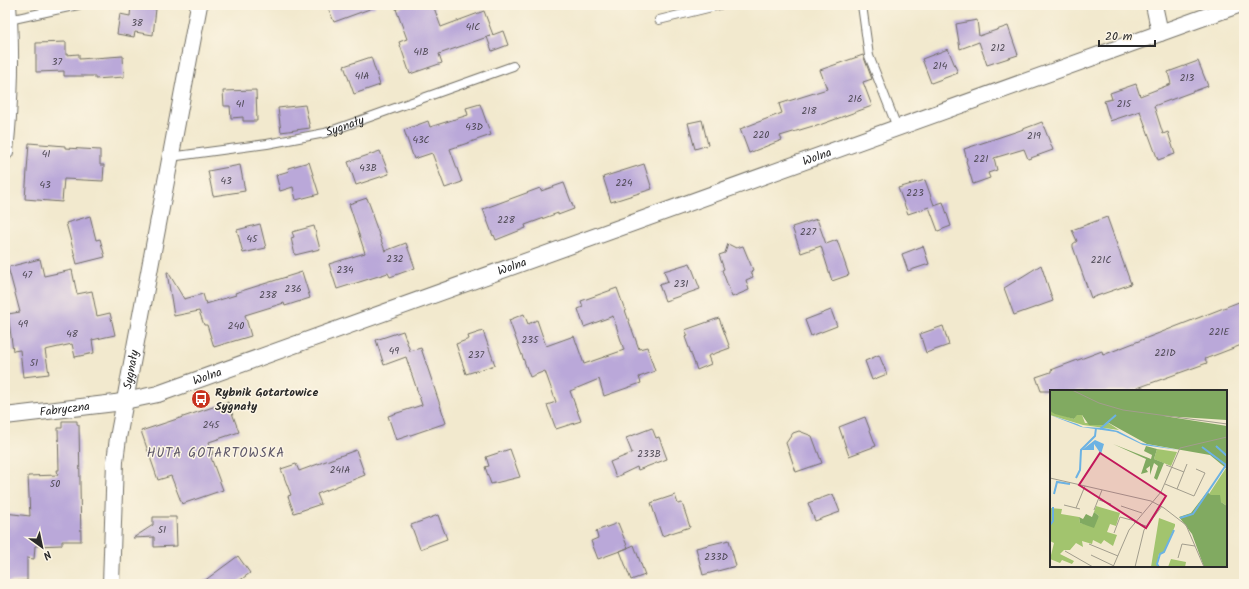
<svg xmlns="http://www.w3.org/2000/svg" width="1249" height="589" font-family="Kalam,sans-serif">
<style>
.building{fill:#baa8d9}
.lines{fill:none;stroke-linecap:round;stroke-linejoin:round}
.lane-casing{stroke:#716e64;stroke-width:10}
.street-casing{stroke:#716e64;stroke-width:18}
.lane{stroke:#fff;stroke-width:8}
.street{stroke:#fff;stroke-width:16}
.labels{text-anchor:middle;dominant-baseline:central;stroke-width:3;stroke-linejoin:round;paint-order:stroke}
.number-label{font-size:10px;fill:#4f4a56}
.street-label{font-size:12px;fill:#2b2b2b;stroke:#fcf5e5}
.poi-label{font-size:12px;font-weight:bold;fill:#2b2b2b;stroke:#fcf5e5;text-anchor:start}
.neighbourhood-label{font-size:13px;letter-spacing:1px;fill:#5d5768;stroke:#fcf5e5}
.inset-river{fill:none;stroke:#6cb2e3;stroke-width:2}
.inset-road{fill:none;stroke:#a29d8d;stroke-width:1}
.view{fill:#c2185b;fill-opacity:0.15;stroke:#c2185b;stroke-width:2}
.inset-edge{fill:none;stroke:#2b2b2b;stroke-width:2}
</style>
<rect width="100%" height="100%" fill="#fcf5e5"/>
<filter id="ink" filterUnits="userSpaceOnUse"><feTurbulence type="fractalNoise" baseFrequency=".025" numOctaves="2"/><feDisplacementMap in="SourceGraphic" scale="8" xChannelSelector="R" yChannelSelector="G"/><feConvolveMatrix kernelMatrix="1 2 1 2 8 2 1 2 1" color-interpolation-filters="sRGB"/></filter>
<filter id="wash" filterUnits="userSpaceOnUse"><feTurbulence type="fractalNoise" baseFrequency=".012" numOctaves="4" result="noise"/><feDisplacementMap in="SourceGraphic" scale="16" xChannelSelector="R" yChannelSelector="G"/><feGaussianBlur stdDeviation="0.9" result="paint"/><feColorMatrix in="noise" values="0 0 0 0 0 0 0 0 0 0 0 0 0 0 0 0 0 1.4 0 .05"/><feComposite in="paint" operator="in"/></filter>
<g filter="url(#wash)">
<rect width="100%" height="100%" fill="#f2e9ce"/>
<g id="blocks">
<g class="building">
<polygon points="327,5 375,5 375,7 334,22"/>
<polygon points="406,5 433,5 441,27 484,11 493,35 439,54 442,63 410,74 399,42 407,39 396,9"/>
<polygon points="131,6 156,9 153,35 135,32 134,37 117,34 120,14 130,16"/>
<polygon points="977,20 979,36 1008,26 1018,55 987,65 979,42 960,49 956,24"/>
<polygon points="503,31 508,45 492,51 487,37"/>
<polygon points="66,42 66,55 79,54 79,59 123,56 124,77 95,79 95,76 64,76 64,71 36,72 36,43"/>
<polygon points="948,49 958,73 931,83 922,59"/>
<polygon points="863,55 872,79 863,82 872,106 814,127 813,126 780,136 782,140 749,153 740,129 782,113 779,104 827,89 820,70"/>
<polygon points="371,57 380,85 354,94 344,66"/>
<polygon points="1198,61 1208,86 1154,106 1163,134 1168,132 1175,154 1158,160 1140,111 1110,121 1104,101 1112,99 1110,93 1136,84 1140,96 1171,84 1168,72"/>
<polygon points="256,90 257,121 243,121 243,117 231,118 230,106 224,106 223,91"/>
<polygon points="480,104 491,135 450,149 462,182 445,188 432,153 414,159 404,130 428,121 430,127 468,115 466,108"/>
<polygon points="305,105 310,128 281,132 278,108"/>
<polygon points="702,120 708,145 695,149 688,123"/>
<polygon points="1042,122 1053,150 1028,159 1024,149 994,158 997,170 988,173 990,178 973,184 966,161 967,160 964,149 1018,131"/>
<polygon points="29,143 65,146 65,148 100,150 100,165 104,165 103,181 64,179 62,202 25,199"/>
<polygon points="380,151 389,174 356,185 348,162"/>
<polygon points="309,162 319,194 296,200 293,187 280,191 276,175 289,171 288,168"/>
<polygon points="644,164 652,189 611,202 603,177"/>
<polygon points="240,165 245,191 213,196 208,171"/>
<polygon points="925,180 934,205 943,202 951,226 938,231 929,207 908,214 898,188"/>
<polygon points="564,183 574,209 558,215 558,213 525,225 526,228 496,240 494,235 493,236 483,209 540,188 541,191"/>
<polygon points="367,198 373,214 372,215 385,251 406,243 415,268 390,277 388,273 337,289 329,264 365,253 349,204"/>
<polygon points="90,216 96,240 100,239 105,257 77,264 66,223"/>
<polygon points="1107,217 1131,284 1091,298 1073,247 1073,244 1077,241 1072,230"/>
<polygon points="817,219 826,244 837,240 849,275 832,281 821,246 801,253 792,227"/>
<polygon points="260,224 266,248 243,253 237,230"/>
<polygon points="314,226 320,249 295,255 291,238 294,237 292,232"/>
<polygon points="728,244 736,248 743,246 753,270 751,271 753,277 746,280 749,290 732,297 722,270 724,269 719,255 725,253"/>
<polygon points="923,246 929,264 908,271 902,254"/>
<polygon points="40,259 44,276 72,270 77,294 92,291 97,316 110,313 115,335 92,340 94,353 75,357 72,344 45,350 49,374 23,377 20,350 13,351 8,314 20,312 8,267"/>
<polygon points="690,263 700,289 665,301 659,285 668,282 664,271"/>
<polygon points="1041,265 1053,301 1014,315 1004,288"/>
<polygon points="167,272 168,272 184,299 203,294 206,304 236,295 235,293 302,272 310,298 285,306 284,303 245,315 251,336 214,347 207,325 204,325 199,311 174,316"/>
<polygon points="617,288 639,349 647,347 655,371 639,377 641,383 604,396 599,379 570,391 581,421 556,429 547,405 556,402 545,371 530,377 509,320 524,314 528,324 537,320 546,346 574,336 584,364 624,350 613,316 584,327 578,309 583,307 581,301"/>
<polygon points="1244,300 1244,344 1205,359 1207,363 1129,391 1041,391 1036,377 1051,372 1051,370 1102,351 1103,355"/>
<polygon points="831,310 837,326 811,336 805,320"/>
<polygon points="719,318 730,348 708,356 711,364 697,370 685,337 688,336 685,330"/>
<polygon points="943,326 949,345 926,353 920,334"/>
<polygon points="403,331 410,351 421,348 446,423 396,440 388,416 422,405 406,357 384,365 376,340"/>
<polygon points="483,331 495,365 466,374 456,344 469,339 468,336"/>
<polygon points="879,355 887,374 872,380 865,361"/>
<polygon points="228,402 239,432 209,442 213,454 210,455 223,490 182,504 171,476 158,480 141,431"/>
<polygon points="865,417 876,446 849,456 839,427"/>
<polygon points="62,421 77,421 77,424 79,425 81,541 62,541 62,545 35,546 34,559 27,558 27,581 5,582 5,513 30,516 28,476 58,475 57,470 59,470 58,428 62,428"/>
<polygon points="652,428 656,438 659,437 667,459 638,470 637,467 616,477 610,462 632,453 626,438"/>
<polygon points="799,431 812,436 822,463 796,472 786,443 793,433"/>
<polygon points="510,449 520,477 491,484 485,467 489,466 486,457"/>
<polygon points="356,450 365,475 317,494 321,504 294,513 288,496 291,495 281,469 296,464 299,471"/>
<polygon points="833,494 840,512 815,521 808,503"/>
<polygon points="675,495 678,504 682,503 690,527 662,536 651,503"/>
<polygon points="438,515 447,539 420,549 411,525"/>
<polygon points="153,517 176,517 177,546 154,547 154,537 133,538 153,525"/>
<polygon points="618,523 628,548 598,559 591,541 598,538 596,531"/>
<polygon points="729,540 736,566 703,575 696,548"/>
<polygon points="634,545 645,575 631,580 620,551"/>
<polygon points="238,556 250,573 235,584 200,584"/>
</g>
</g>
</g>
<g filter="url(#ink)">
<use href="#blocks" fill-opacity="0" stroke="#716e64" stroke-width="1"/>
<g class="lines">
<defs>
<g id="lane">
<polyline points="862,5 869,56 897,127"/>
<polyline points="9,20 78,5"/>
<polyline points="659,20 720,5"/>
<path id="s1" d="M170,157L267,144L325,133L513,66"/>
</g>
<g id="street">
<polyline points="1154,5 1160,33"/>
<path d="M5,152C10,103 12,54 8,5"/>
<path id="s2" d="M5,416L115,403L158,394L1238,5"/>
<path id="s3" d="M111,584L115,461L118,438L199,5"/>
</g>
</defs>
<use href="#lane" class="lane-casing"/>
<use href="#street" class="street-casing"/>
<use href="#lane" class="lane"/>
<use href="#street" class="street"/>
</g>
</g>
<defs>
<symbol id="bus-disc" viewBox="-11 -11 22 22"><circle r="9.5" fill="#c8321e" stroke="#fcf5e5"/><path d="M-5-6H5V4H4V6H2V4H-2V6H-4V4H-5ZM-3.5-4V0h7V-4ZM-3.5 1.2v1.5H-2V1.2ZM2 1.2v1.5H3.5V1.2Z" fill="#fff"/></symbol>
</defs>
<g fill-rule="evenodd">
<use href="#bus-disc" x="190" y="388" width="22" height="22"/>
</g>
<g class="labels">
<g class="number-label">
<text x="137" y="23">38</text>
<text x="473" y="27">41C</text>
<text x="998" y="48">212</text>
<text x="421" y="52">41B</text>
<text x="57" y="62">37</text>
<text x="940" y="66">214</text>
<text x="362" y="76">41A</text>
<text x="1187" y="78">213</text>
<text x="855" y="99">216</text>
<text x="240" y="104">41</text>
<text x="1124" y="104">215</text>
<text x="809" y="111">218</text>
<text x="474" y="127">43D</text>
<text x="761" y="135">220</text>
<text x="1034" y="136">219</text>
<text x="421" y="140">43C</text>
<text x="46" y="154">41</text>
<text x="981" y="159">221</text>
<text x="368" y="168">43B</text>
<text x="226" y="181">43</text>
<text x="624" y="183">224</text>
<text x="45" y="185">43</text>
<text x="915" y="193">223</text>
<text x="506" y="220">228</text>
<text x="808" y="232">227</text>
<text x="252" y="239">45</text>
<text x="395" y="259">232</text>
<text x="1101" y="260">221C</text>
<text x="345" y="270">234</text>
<text x="27" y="275">47</text>
<text x="681" y="284">231</text>
<text x="293" y="289">236</text>
<text x="268" y="295">238</text>
<text x="23" y="324">49</text>
<text x="236" y="326">240</text>
<text x="1219" y="332">221E</text>
<text x="72" y="334">48</text>
<text x="530" y="340">235</text>
<text x="394" y="351">49</text>
<text x="1165" y="353">221D</text>
<text x="476" y="355">237</text>
<text x="34" y="363">51</text>
<text x="211" y="425">245</text>
<text x="649" y="454">233B</text>
<text x="340" y="470">241A</text>
<text x="55" y="484">50</text>
<text x="162" y="530">51</text>
<text x="716" y="557">233D</text>
</g>
<g class="street-label">
<text stroke="none"><textPath href="#s1" startOffset="178">Sygnały</textPath></text>
<text stroke="none"><textPath href="#s2" startOffset="855">Wolna</textPath></text>
<text stroke="none"><textPath href="#s2" startOffset="531">Wolna</textPath></text>
<text stroke="none"><textPath href="#s3" startOffset="216">Sygnały</textPath></text>
<text stroke="none"><textPath href="#s2" startOffset="207">Wolna</textPath></text>
<text stroke="none"><textPath href="#s2" startOffset="60">Fabryczna</textPath></text>
</g>
<g class="poi-label">
<text x="215" y="392">Rybnik Gotartowice<tspan x="215" dy="14">Sygnały</tspan></text>
</g>
<g class="neighbourhood-label">
<text x="216" y="453">HUTA GOTARTOWSKA</text>
</g>
</g>
<g transform="translate(1050 390)">
<rect width="177" height="177" fill="#f2e9ce"/>
<path d="M0,21L24,29L27,24L32,25L35,33L57,32L69,40L33,35L0,25ZM107,59L127,62L121,76L104,69ZM176,78L177,79V116L159,104ZM46,116L70,123L66,136L60,134L57,142L67,145L63,156L54,150L51,154L43,150L42,154L32,151L33,157L26,153L20,160H14L10,164L24,171L22,174L12,170L10,173L0,169L4,153L0,151V118L12,119L11,124L29,127L30,133L42,136L49,126L44,122ZM109,128L125,134V136L114,162L109,164L107,174L109,177H101ZM121,169L136,172L135,177H118Z" fill="#a2c46e"/>
<path d="M0,0H177V30L114,26L177,36V79L160,65L97,54L57,32L54,35H39L32,25H27L24,29L5,24L0,21ZM63,54L101,69L102,65L94,61L96,56L107,59L104,69L114,73L107,90L104,88L108,76L104,73L100,85V76L96,79L98,82L91,84L96,69ZM157,102L161,105H170L171,112L177,116V177H154L142,144L129,127L141,123ZM44,122L49,126L44,138L30,133L29,127L33,129L36,124L42,127Z" fill="#81aa61"/>
<path d="M0,25L27,34L33,37L54,38L68,41L91,53L129,60L93,55L66,42L31,37ZM45,50L54,54L51,64L44,54V60H32Z" fill="#6cb2e3"/>
<path class="inset-river" d="M50,39L66,25M166,56L177,66M26,88L30,80L31,60L45,46L46,38M4,104L7,92L20,94M130,128L143,124L176,75L152,57M0,135L3,131V117M109,177L107,174L110,164L114,162L124,140"/>
<path class="inset-road" d="M22,0L49,13L73,20L177,34M116,75L134,82M0,88L101,111L114,118L136,135L154,177M115,94L144,106L155,83L146,79M127,99L137,74M49,110L61,114M14,115L30,119M71,116L92,123M26,118L35,96M44,120L52,100M84,132L96,136M64,143L70,127L85,131M39,154L68,166M15,161L43,177M41,165L64,176M128,168L132,154L145,156M63,177L79,140L111,102L130,58L177,47M85,177L94,140L112,116"/>
<path class="view" d="M50,63L116,106L96,138L29,95Z"/>
<rect width="177" height="177" class="inset-edge"/>
</g>
<rect width="1249" height="589" fill="none" stroke="#fcf5e5" stroke-width="20"/>
<g transform="translate(42 547) rotate(147)" stroke="#fcf5e5" stroke-width="3" paint-order="stroke">
<path d="M0-3L7 15L0 10L-7 15Z" fill="#2b2b2b"/>
<text y="-6" font-size="11" font-weight="bold" text-anchor="middle" fill="#2b2b2b">N</text>
</g>
<path d="M1099 40v6h56v-6" fill="none" stroke="#2b2b2b" stroke-width="2"/>
<text x="1105" y="40" font-size="12" fill="#2b2b2b" stroke="#fcf5e5" stroke-width="3" paint-order="stroke">20 m</text>
</svg>
